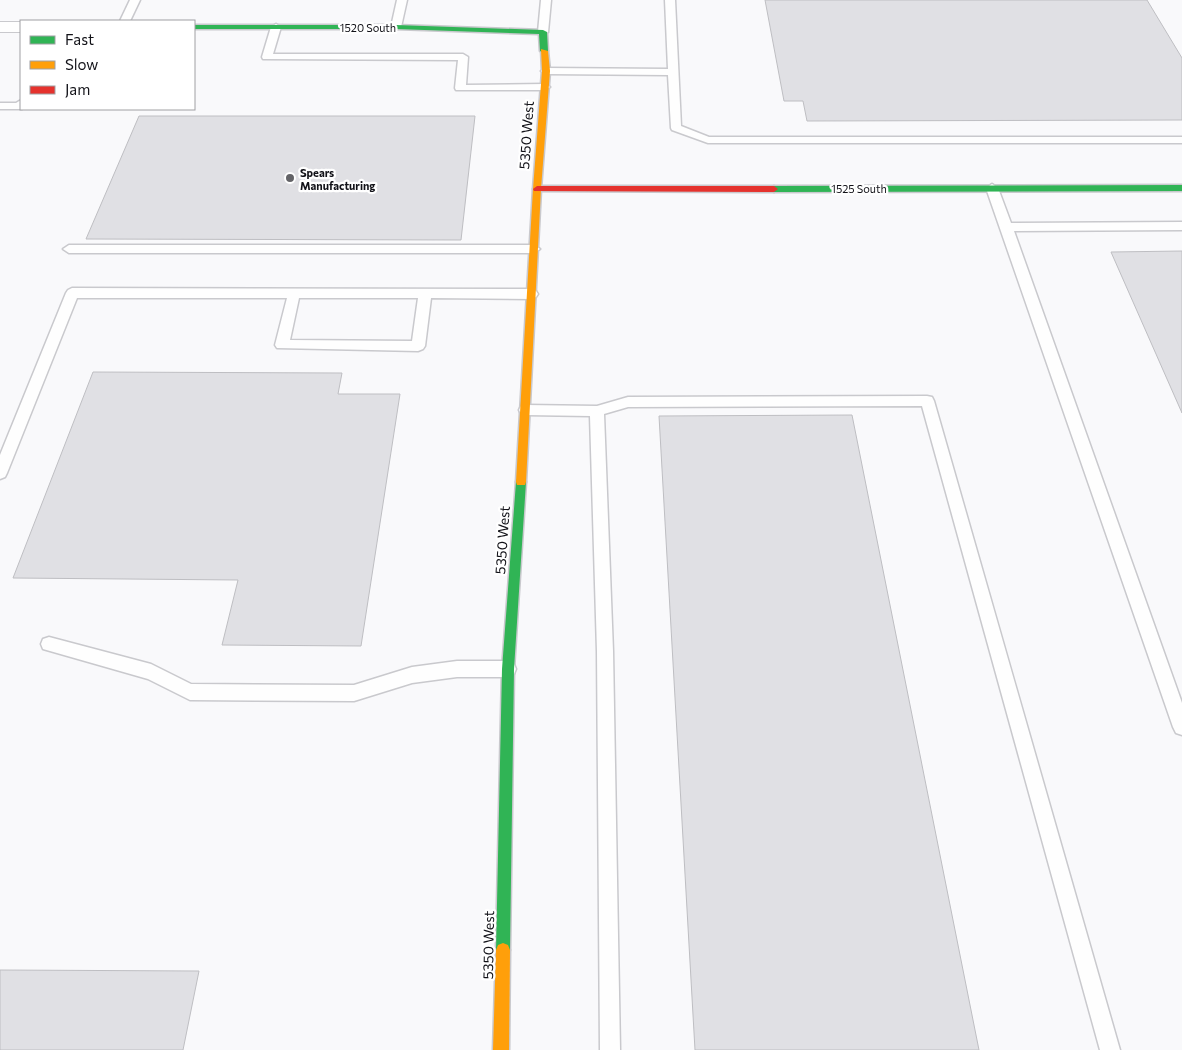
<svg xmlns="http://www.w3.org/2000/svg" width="1182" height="1050" font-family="Commissioner,sans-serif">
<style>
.building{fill:#e0e0e4;stroke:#bebec2}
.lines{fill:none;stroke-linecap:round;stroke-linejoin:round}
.lane-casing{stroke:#c9c9cd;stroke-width:3}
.street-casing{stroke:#c9c9cd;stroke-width:2}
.fast-casing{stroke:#c9c9cd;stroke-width:3}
.slow-casing{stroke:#c9c9cd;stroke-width:3}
.jam-casing{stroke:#c9c9cd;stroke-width:3}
.lane{fill:#fefefe;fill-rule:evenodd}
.street{fill:#fefefe;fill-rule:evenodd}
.fast{fill:#30b455;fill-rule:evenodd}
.slow{fill:#ff9f0a;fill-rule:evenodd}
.jam{fill:#e5322d;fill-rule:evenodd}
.poi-dot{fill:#636367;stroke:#fff;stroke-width:2}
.labels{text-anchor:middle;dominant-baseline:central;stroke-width:4.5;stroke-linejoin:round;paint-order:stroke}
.far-street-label{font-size:11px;fill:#121218;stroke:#fff}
.far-poi-label{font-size:11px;font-weight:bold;fill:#121218;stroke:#fff;text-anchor:start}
.street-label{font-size:14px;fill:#121218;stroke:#fff}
</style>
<rect width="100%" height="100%" fill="#f9f9fb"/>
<g class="building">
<polygon points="765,0 1147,0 1182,58 1182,120 807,121 803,101 784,101"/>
<polygon points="139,116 475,116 461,240 86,239"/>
<polygon points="1182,251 1182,413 1111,252"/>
<polygon points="93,372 342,373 338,394 400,394 361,646 222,645 238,580 13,578"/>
<polygon points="852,415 979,1050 695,1050 659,416"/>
<polygon points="0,970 199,971 183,1050 0,1050"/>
</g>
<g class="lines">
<defs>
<g id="lane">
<polygon points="130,0 140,0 130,21 120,21"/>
<polygon points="397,0 407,0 401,27 396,30 391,27"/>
<polygon points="541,0 551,0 548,32 543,35 538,32"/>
<polygon points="665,0 675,0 681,126 709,137 1182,137 1182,143 708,143 672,130 671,128 668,75 546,74 541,71 546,68 668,69"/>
<polygon points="276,24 281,27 273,54 463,54 468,57 466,85 545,84 550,87 545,90 456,90 455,88 458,60 263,59 262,57 271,27"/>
<polygon points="21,100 22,109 0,109 0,103 16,103"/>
<polygon points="992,184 998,188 1011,223 1182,222 1182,230 1014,231 1182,703 1182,735 1176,733 1173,727 986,188"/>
<polygon points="69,245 534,245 540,249 534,253 69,253 63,249"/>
<path d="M72,288L532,289L536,291L538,294L536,297L532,299L431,298L425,346L423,349L418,351L277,348L275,345L287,298H77L7,473L5,477L0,479V455L66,293L68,290ZM299,298H418L412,341L290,340Z"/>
<polygon points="927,396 932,397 934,401 1120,1050 1100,1050 922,406 628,407 604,414 613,651 620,1050 600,1050 597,651 590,416 526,415 521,414 519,410 521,406 526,405 597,406 628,397"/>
<polygon points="49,637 151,664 191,684 354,685 412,667 457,661 508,661 514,664 516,669 514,674 508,677 457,677 412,683 354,701 190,700 148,679 43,649 41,644 43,639"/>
</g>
<rect id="street" x="0" y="22" width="21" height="10"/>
<g id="fast">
<polygon points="194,25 396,25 543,30 547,32 548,51 544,53 540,51 539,34 396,29 194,29"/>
<polygon points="1182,185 1182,191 774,192 770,189 774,186"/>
<polygon points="521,478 525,479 526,482 514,669 510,950 508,955 503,957 498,955 496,950 502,669 516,482 517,479"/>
</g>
<g id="slow">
<polygon points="541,49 548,51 550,71 541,189 526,482 525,485 517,485 516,482 533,189 542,71"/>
<polygon points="503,943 508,945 510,950 509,1050 493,1050 496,950 498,945"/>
</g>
<polygon id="jam" points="537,186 774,186 778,189 774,192 534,191 533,189"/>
</defs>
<use href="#lane" class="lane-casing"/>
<use href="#street" class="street-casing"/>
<use href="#fast" class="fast-casing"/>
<use href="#slow" class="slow-casing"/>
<use href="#jam" class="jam-casing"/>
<use href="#lane" class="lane"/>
<use href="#street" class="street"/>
<use href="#fast" class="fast"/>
<use href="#slow" class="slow"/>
<use href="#jam" class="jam"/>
</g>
<circle class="poi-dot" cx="290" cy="178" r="5"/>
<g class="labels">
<g class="far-street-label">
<text x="368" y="27">1520 South</text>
<text x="859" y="188">1525 South</text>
</g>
<g class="far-poi-label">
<text x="300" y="172">Spears<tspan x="300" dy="13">Manufacturing</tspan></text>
</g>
<g class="street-label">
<text transform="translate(526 135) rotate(-86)">5350 West</text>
<text transform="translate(502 540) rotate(-86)">5350 West</text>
<text transform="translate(488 945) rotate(-89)">5350 West</text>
</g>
</g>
<rect x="20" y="20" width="175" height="90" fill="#ffffff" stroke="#a0a0a3"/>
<rect x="30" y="36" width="25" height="8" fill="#30b455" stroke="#a0a0a3"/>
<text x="65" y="45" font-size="15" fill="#121218">Fast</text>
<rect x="30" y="61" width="25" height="8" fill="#ff9f0a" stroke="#a0a0a3"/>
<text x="65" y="70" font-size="15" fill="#121218">Slow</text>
<rect x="30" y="86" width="25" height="8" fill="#e5322d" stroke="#a0a0a3"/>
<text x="65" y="95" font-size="15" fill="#121218">Jam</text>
</svg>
